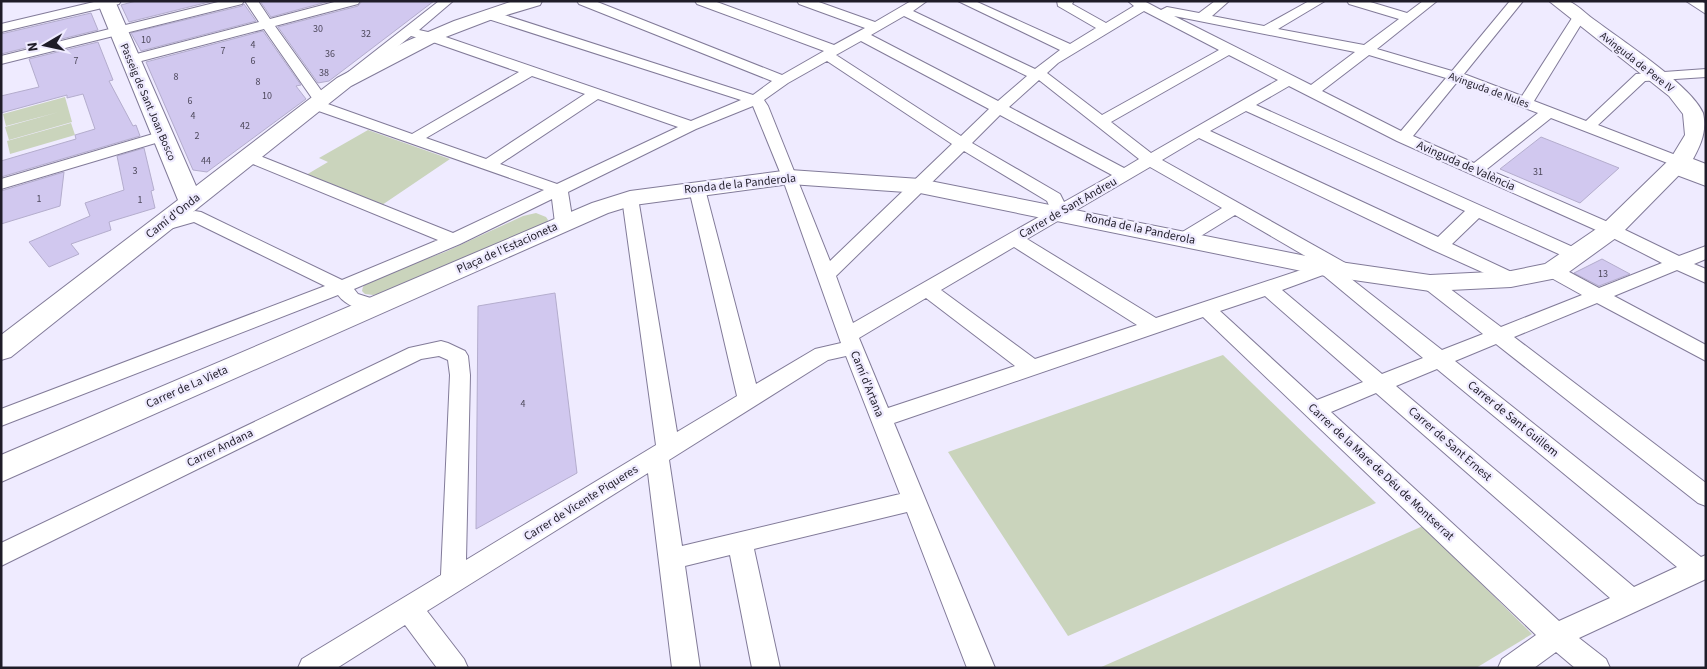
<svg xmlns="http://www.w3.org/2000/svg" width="1707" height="669" font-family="'Source Sans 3',sans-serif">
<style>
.green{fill:#cad4bc}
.building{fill:#d1c8ef;stroke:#b4adcd}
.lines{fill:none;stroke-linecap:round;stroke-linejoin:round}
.street-casing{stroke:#827b99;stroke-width:2}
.secondary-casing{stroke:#827b99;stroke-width:2}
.street{fill:#fff;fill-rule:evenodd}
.secondary{fill:#fff;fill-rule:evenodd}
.labels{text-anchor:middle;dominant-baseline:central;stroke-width:4.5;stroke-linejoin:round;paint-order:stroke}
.number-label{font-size:10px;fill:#4c475a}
.far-street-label{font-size:11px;fill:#1f1c28;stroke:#efebff}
.street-label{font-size:12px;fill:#1f1c28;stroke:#efebff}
</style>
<rect width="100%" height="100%" fill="#efebff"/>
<g class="green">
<polygon points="65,97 72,122 9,140 5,127 59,112 6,126 3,114"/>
<polygon points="71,123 75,135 10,154 7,141"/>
<polygon points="368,130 450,159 382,205 306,175 328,162 319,158"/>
<path d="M536,213L546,217L548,220L546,224L387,293L373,295L365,294L362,291C363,283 369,280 376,277L445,252L523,216Z"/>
<polygon points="1223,355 1376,503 1068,636 948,452"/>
<polygon points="1423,526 1532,634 1476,668 1099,668"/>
</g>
<g class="building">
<polygon points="136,1 213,1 129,22 121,5"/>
<polygon points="260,1 330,1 271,17"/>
<polygon points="362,1 434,1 329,81 318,83 278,27 358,6"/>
<polygon points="244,4 256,21 141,51 131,33 242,6"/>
<polygon points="91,13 98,30 1,54 1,34"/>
<polygon points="263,31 301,85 296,86 306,99 207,172 193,170 146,62"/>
<polygon points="98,42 113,80 109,81 133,126 136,125 140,136 1,177 1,161 76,139 75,135 95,129 83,94 67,98 67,95 1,113 1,96 39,87 29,59"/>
<polygon points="1541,137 1589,156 1619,168 1580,203 1500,169"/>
<polygon points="144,148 154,190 151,191 155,208 109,222 111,230 71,244 79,254 49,267 29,242 90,216 85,203 124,190 117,156"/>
<polygon points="64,172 60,206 1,224 1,191"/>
<polygon points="1602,259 1630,274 1599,286 1574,273"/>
<polygon points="555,293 577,473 476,529 478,306"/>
</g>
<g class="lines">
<defs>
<g id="street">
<polygon points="98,1 121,1 119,4 1,32 1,24"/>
<polygon points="222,1 244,1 242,4 1,64 1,56"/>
<path d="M245,1H258L270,19L338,1H360L358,4L275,26L328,100L325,103L412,134L519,72L430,41L411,36L357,79H347L345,76L347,73L439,1H453L419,30L437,34L691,121L741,100L482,17L481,14L487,10L492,11L753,95L772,81L579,4L577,1H595L782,75L824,51L697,4L695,1H714L834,45L865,28L799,4L797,1H816L875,22L911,1H927L913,11L1035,69L1060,50L958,1H975L1070,44L1096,28L1058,6L1057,1H1074L1072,4L1106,23L1134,6L1128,1H1144L1161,10L1167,7L1199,13L1215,1H1229L1212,16L1264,26L1309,1H1325L1278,29L1364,45L1399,19L1349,4L1347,1H1367L1407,13L1423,1H1437L1377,49L1452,71L1510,1H1523L1464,74L1522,96L1574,15H1584L1585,18L1534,101L1586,121L1636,74L1706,69V77L1645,81L1598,125L1686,159L1688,162L1682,166L1706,175V186L1666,171L1664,168L1670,164L1551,118L1487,169L1617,226L1679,256L1706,246V259L1694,264L1706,269V283L1677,270L1614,296L1706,345V361L1597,303L1514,337L1706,483V506L1698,503L1496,344L1455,361L1701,557L1706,555V579L1579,638L1606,659L1610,668H1575L1556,652L1534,668H1498L1502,659L1536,635L1203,317L894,423L995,668H967L907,512L754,549L780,668H752L730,555L685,566L700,668H672L648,473L427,611L464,659L468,668H437L405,625L337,668H298L302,659L441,575L450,375L448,360L439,356L421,359L1,566V543L409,348L441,341L448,343L465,351L468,356L470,375L466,560L656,445L622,198L624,194H636L638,198L677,432L737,396L689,189L691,185H703L705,189L756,384L815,349L841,343L782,177L753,106L696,129L568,192L573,223L570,227L564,228L558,227L555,223L552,199L460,244L354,289L358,294L380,301L383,306L380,311C366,314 346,306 338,295L1,426V409L325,286L194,222L159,232L153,231L150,227L153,223L195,211L201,212L342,280L438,240L243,160L241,157L243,154H255L453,233L544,190L310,108L308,105L314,101L264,29L130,64L123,60L125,57L259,22ZM1144,11L1219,50L1102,115L1047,73L1058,63ZM904,16L1027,76L998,101L871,35ZM1174,16L1355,52L1311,85ZM861,41L989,109L961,136L836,55ZM1229,55L1278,80L1151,153L1111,122ZM1369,55L1446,78L1401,131L1322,91ZM827,61L952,144L830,261L768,106L764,100L788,83ZM532,76L585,94L486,159L426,138ZM1039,80L1139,159L1124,168L1009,107ZM1457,82L1538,113L1474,163L1413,136ZM1289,86L1397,141L1605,234L1662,263L1599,288L1560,267L1553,265L1546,267L1544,271L1546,275L1582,295L1501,327L1437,279L1430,277L1423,279L1421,283L1423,287L1483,334L1442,350L1345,274L1351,269L1349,265L1162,160L1199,138L1433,250L1511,285L1518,283L1520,279L1518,275L1452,244L1479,218L1572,260L1578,262L1584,260L1587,256L1584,252L1256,105ZM598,99L678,127L557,184L500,164ZM1246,111L1465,211L1438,237L1210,131ZM1000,115L1112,175L1064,202L1060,194L972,143ZM964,151L1047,201L1051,210L853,323L836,276ZM1150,167L1222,208L1179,234L1176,238L1179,242L1185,244L1191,242L1235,215L1319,264L1156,318L1027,239ZM1014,247L1137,325L1035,359L941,290ZM1323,275L1423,358L1382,374L1282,290ZM1265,296L1363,382L1317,400L1220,311ZM926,298L1015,366L888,408L859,338ZM846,356L900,494L682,546L669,460L828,360ZM1437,369L1677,567L1634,587L1396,386ZM1376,393L1610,598L1559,621L1331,412Z"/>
<polygon points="1686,1 1701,1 1706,4 1706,14"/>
<polygon points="163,131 169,133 171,136 169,139 1,189 1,179"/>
</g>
<g id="secondary">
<polygon points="97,1 115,1 196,186 337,78 407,41 454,21 513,1 542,1 540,5 490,20 443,38 351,86 11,357 1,360 1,335 178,200"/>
<path d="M1549,1C1554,1 1562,0 1568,1C1577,4 1588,16 1596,21C1621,40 1692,86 1703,113C1707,131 1701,144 1693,159L1706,164V179L1683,171L1620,235L1562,277L1511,287L1430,291L1326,276L920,193L790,184L634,205L608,213L1,482V455L592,203L630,191L790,170L920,179L1326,260L1430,275L1511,271L1545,264L1602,225L1671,158L1685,135L1683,114L1669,96Z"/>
</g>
</defs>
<use href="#street" class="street-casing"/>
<use href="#secondary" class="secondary-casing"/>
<use href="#street" class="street"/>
<use href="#secondary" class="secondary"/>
</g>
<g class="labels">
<g class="number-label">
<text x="318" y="29">30</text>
<text x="366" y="34">32</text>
<text x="146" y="40">10</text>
<text x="253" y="45">4</text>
<text x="223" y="51">7</text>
<text x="330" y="54">36</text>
<text x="76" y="61">7</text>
<text x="253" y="61">6</text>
<text x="324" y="73">38</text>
<text x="176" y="77">8</text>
<text x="258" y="82">8</text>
<text x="267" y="96">10</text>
<text x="190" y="101">6</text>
<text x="193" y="116">4</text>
<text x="245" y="126">42</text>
<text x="197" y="136">2</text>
<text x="206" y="161">44</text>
<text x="135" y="171">3</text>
<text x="1538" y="172">31</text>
<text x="39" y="199">1</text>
<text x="140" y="200">1</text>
<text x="1603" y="274">13</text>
<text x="523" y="404">4</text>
</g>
<g class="far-street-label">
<text transform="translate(1637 62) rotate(38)">Avinguda de Pere IV</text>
<text transform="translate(1489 90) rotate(20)">Avinguda de Nules</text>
<text transform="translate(148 102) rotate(67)">Passeig de Sant Joan Bosco</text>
</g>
<g class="street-label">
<text transform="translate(1466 166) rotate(24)">Avinguda de València</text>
<text transform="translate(740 184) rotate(-6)">Ronda de la Panderola</text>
<text transform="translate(1068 208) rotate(-30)">Carrer de Sant Andreu</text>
<text transform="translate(173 216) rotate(-38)">Camí d'Onda</text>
<text transform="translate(1140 229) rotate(12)">Ronda de la Panderola</text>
<text transform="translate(507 248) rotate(-24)">Plaça de l'Estacioneta</text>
<text transform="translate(867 384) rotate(68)">Camí d'Artana</text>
<text transform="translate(187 387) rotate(-24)">Carrer de La Vieta</text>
<text transform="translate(1513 419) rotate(39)">Carrer de Sant Guillem</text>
<text transform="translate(1450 444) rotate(41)">Carrer de Sant Ernest</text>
<text transform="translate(220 448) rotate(-26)">Carrer Andana</text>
<text transform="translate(1381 472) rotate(43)">Carrer de la Mare de Déu de Montserrat</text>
<text transform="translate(581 503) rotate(-32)">Carrer de Vicente Piqueres</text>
</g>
</g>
<rect width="1707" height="669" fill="none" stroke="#1f1c28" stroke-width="5"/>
<g transform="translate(45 45) rotate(261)" stroke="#efebff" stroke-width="4" paint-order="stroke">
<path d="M0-4L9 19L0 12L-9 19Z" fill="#1f1c28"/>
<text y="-8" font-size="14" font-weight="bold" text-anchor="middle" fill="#1f1c28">N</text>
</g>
</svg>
